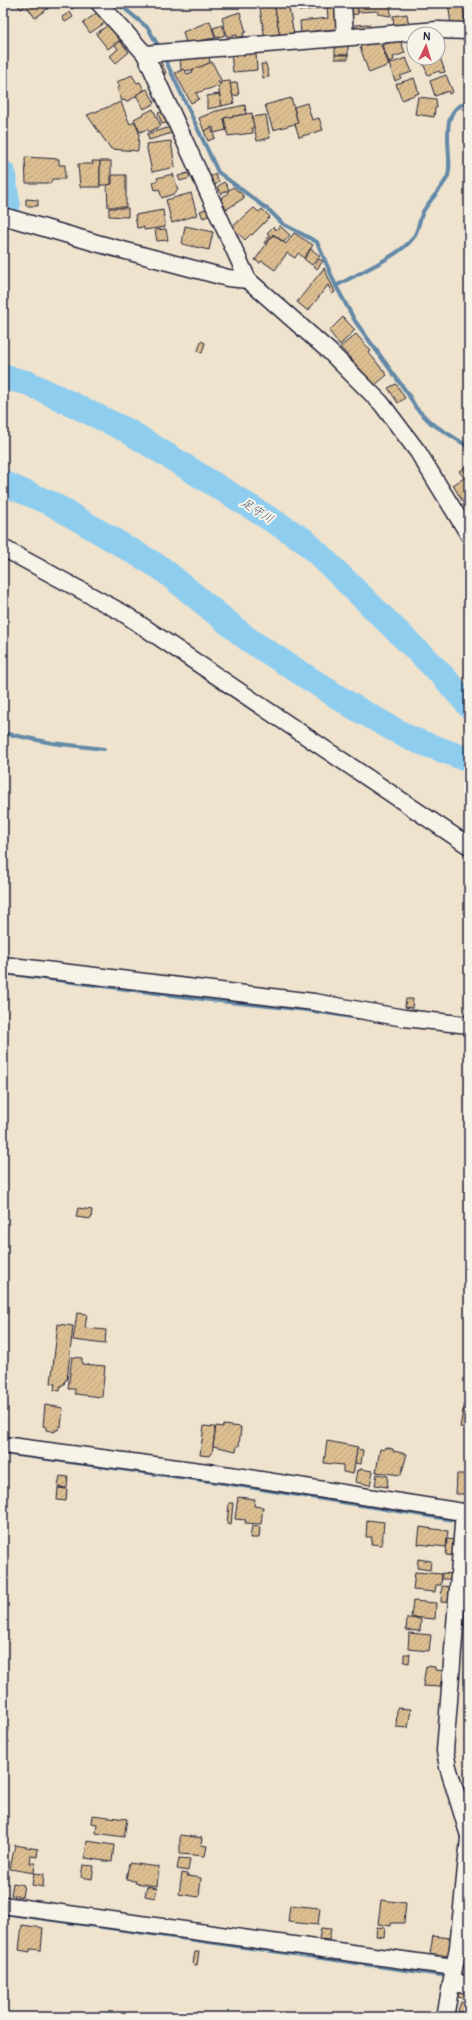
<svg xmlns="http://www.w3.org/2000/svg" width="472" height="2020" font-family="Pangolin,'Klee One',sans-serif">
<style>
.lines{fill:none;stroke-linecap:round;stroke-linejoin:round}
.stream{stroke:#6389a7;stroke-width:4}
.river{stroke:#8fcdef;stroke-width:25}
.building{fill:url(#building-hatch);stroke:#22223b}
.minor-casing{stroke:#22223b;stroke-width:19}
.minor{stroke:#f7f3e8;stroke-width:16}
.labels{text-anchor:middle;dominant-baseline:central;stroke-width:4;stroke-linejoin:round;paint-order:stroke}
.water-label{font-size:12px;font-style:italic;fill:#435571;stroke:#f7f3e8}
</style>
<defs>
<pattern id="building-hatch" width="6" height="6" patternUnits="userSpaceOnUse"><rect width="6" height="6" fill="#ddbf91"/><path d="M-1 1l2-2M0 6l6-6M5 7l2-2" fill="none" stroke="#bda47e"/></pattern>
</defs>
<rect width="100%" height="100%" fill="#efe3ce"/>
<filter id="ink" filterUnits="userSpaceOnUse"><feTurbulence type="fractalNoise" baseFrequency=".025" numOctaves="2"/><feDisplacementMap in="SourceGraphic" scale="8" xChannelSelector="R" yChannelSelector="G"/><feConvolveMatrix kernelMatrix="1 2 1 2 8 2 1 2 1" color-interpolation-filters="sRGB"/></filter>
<g filter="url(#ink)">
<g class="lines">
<g class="stream">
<polyline points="118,3 148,28 160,49"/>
<polyline points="164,57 218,172 270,211 283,224 317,242 336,286 355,321 408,394 416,408 431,423 469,447"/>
<path d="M336,286C356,274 400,256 413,238C419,230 419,218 424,210C431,199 441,189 447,178C456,161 433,108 469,103"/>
<polyline points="3,733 52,743 104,749"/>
<polyline points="3,973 210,1000 307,1010 358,1018"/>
<polyline points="3,1453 223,1483 460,1521"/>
<polyline points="3,1913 448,1976"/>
</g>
<g class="river">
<polyline points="3,173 8,205"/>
<polyline points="3,377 28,383 128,431 304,540 443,676 469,706"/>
<polyline points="3,483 52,504 161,568 249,640 352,706 409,738 469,760"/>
</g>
</g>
<g class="building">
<polygon points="16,3 55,3 35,18 26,5 21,9"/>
<polygon points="67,3 80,3 72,9"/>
<polygon points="259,3 274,3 280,36 265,39"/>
<polygon points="274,3 288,3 294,34 280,36"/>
<polygon points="296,3 337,3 338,29 314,31 314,33 301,34 300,21 328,18 327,7 299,11"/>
<polygon points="346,3 357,3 358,14 347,15"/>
<polygon points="357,3 390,3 391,16 378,14 378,11 358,12"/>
<polygon points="448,3 463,3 465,22 451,24"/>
<polygon points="70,12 73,17 65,22 62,17"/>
<polygon points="98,12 106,22 90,33 83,23"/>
<polygon points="240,12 246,32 243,33 244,36 238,38 237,35 227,37 222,18"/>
<polygon points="407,14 409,27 394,28 393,16"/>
<polygon points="210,21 215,38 186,43 183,32"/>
<polygon points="369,24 370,32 355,33 355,25"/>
<polygon points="108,25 120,40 108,49 96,34"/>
<polygon points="222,25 225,35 216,38 213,28"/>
<polygon points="400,39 405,53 393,57 394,60 389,62 382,45"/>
<polygon points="379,40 389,65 369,73 360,47"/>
<polygon points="120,41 129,52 116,63 110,56 118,49 115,45"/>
<polygon points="340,44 348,44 348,55 335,55 335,46 340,46"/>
<polygon points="466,52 469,52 469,77 468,77"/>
<polygon points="231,53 256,53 257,70 233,72"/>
<polygon points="209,54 210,63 192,70 181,71 180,57"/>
<polygon points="439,54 445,72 440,73 439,71 428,75 422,61 429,58 438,58"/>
<rect x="335" y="55" width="13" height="4"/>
<polygon points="406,58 412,72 400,76 401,78 395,81 389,64"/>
<polygon points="160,60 166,73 160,75 155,63"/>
<polygon points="212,62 221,80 218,81 220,85 220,82 230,81 234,103 222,106 218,86 196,93 199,99 191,103 175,73 184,69 187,74 193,72 192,70"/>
<polygon points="261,64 266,64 269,77 263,78"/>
<polygon points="132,75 137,83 140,82 144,90 136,95 137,96 126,102 125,100 122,101 117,88 120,87 117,82"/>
<polygon points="446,75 453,92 449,94 448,91 435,96 430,81"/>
<polygon points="414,78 419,93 402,100 396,84"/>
<polygon points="237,82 239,95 233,96 230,84"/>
<polygon points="147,89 155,103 144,109 136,95"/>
<polygon points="219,94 222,106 207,109 207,96"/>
<polygon points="418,97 436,99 437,108 435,108 434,117 415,114"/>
<polygon points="291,98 298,123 273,130 265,105"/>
<polygon points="121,102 129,122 130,124 135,122 139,133 138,151 111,149 87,115"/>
<polygon points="307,103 312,120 319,118 323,130 299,137 295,124 298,123 294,107"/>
<polygon points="245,105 246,114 224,118 226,130 214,133 213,127 204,131 199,118 216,111"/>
<polygon points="153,109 161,126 149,132 147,129 140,132 134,119"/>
<polygon points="167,110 172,121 162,124 158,113"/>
<polygon points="252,113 254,127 252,128 253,133 228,136 224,118"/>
<polygon points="266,115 270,138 257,141 252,117"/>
<polygon points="171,127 172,133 149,140 147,134"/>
<polygon points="211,128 215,138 208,141 204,131"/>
<polygon points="171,141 175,167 152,172 146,144"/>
<polygon points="25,157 59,159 59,165 65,165 65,179 52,179 51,183 26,183"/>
<polygon points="92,161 100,161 100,187 80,187 78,164 93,164"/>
<rect x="100" y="161" width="11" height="24"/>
<polygon points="188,173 190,178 180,181 178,176"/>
<polygon points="173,174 178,190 176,191 176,193 162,198 159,189 155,190 153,182 158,180 157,178"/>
<polygon points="215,174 219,182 215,185 210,177"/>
<polygon points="112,175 126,175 126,207 108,207 107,185 112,184"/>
<polygon points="224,182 229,189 221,194 217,187"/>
<polygon points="233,187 242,194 244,198 227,209 221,202 222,197 228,194 227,192"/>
<polygon points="191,193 197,215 172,223 166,200"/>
<polygon points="26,199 38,200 38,206 26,206"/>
<polygon points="211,207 213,214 203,218 200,211"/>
<polygon points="109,208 128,208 128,217 109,216"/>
<polygon points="254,208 259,212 262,209 270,217 252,235 251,234 245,240 232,227"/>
<polygon points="163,210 165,227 144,230 144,227 137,228 135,215"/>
<polygon points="185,226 213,232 209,250 182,244"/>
<polygon points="280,226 290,235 284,242 273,234 266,244 264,243 270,235 267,233 273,227 276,230"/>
<polygon points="166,229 168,240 157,241 155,230"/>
<polygon points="294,233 313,245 304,258 298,253 295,258 287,253 275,270 262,261 260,263 255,260 273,235 286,244"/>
<polygon points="311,249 320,256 312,265 304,259"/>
<polygon points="319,259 323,261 317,269 314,266"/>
<polygon points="324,268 335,292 332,294 328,285 308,311 297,302"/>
<polygon points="343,317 355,330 340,345 329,331"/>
<polygon points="356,334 371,351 369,353 387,375 375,385 340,347"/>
<polygon points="201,341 205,343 202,353 198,351"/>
<polygon points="396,384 405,398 398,403 388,388"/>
<polygon points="469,465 469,503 465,506 453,485 464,478 459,471"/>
<polygon points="406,999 413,999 412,1008 405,1007"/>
<polygon points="78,1208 92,1210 91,1219 76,1217"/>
<polygon points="77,1313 87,1314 85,1328 106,1330 105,1344 73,1340"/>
<polygon points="58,1324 73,1326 67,1380 65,1380 64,1385 61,1385 60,1391 54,1390 55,1384 51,1383"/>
<polygon points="72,1357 82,1358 82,1364 105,1366 102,1397 75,1394 75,1389 68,1389"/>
<polygon points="45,1405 63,1408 61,1427 59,1426 58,1430 55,1430 55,1432 46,1430 46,1427 43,1426"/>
<polygon points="463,1410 469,1411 469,1429 460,1427"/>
<polygon points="223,1425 241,1427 239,1446 237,1446 236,1451 213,1446 216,1426 223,1427"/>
<polygon points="204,1426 214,1427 215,1430 212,1454 210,1454 209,1456 200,1455"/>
<polygon points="327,1441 358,1447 353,1474 343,1472 343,1465 324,1463"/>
<polygon points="385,1447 393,1449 393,1451 407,1454 401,1475 376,1472 380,1449 384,1450"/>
<polygon points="357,1449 363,1450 361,1464 355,1463"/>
<polygon points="360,1469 373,1471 370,1485 355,1482 357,1470 360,1471"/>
<polygon points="377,1474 388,1476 387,1487 375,1485"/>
<polygon points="457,1474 469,1474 469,1493 467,1494 456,1494"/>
<polygon points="60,1476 68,1477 67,1488 58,1487"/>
<polygon points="58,1488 67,1489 66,1501 57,1500"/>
<polygon points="238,1497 255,1499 254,1506 263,1507 261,1524 245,1523 246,1520 235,1519"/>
<polygon points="229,1503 233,1503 231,1525 227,1524"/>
<polygon points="367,1520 384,1522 382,1545 371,1544 372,1537 366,1537"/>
<polygon points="252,1526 260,1527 259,1538 250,1538"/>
<polygon points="420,1527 448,1531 446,1547 418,1544"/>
<polygon points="447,1539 456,1540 455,1556 446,1555"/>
<polygon points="418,1559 431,1561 430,1570 417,1568"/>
<polygon points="415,1572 442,1574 441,1585 436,1585 435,1592 413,1590"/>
<polygon points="442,1573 454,1574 453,1579 442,1579"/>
<polygon points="442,1586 453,1587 451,1603 441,1602"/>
<polygon points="413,1601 436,1603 435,1619 411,1617"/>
<polygon points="407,1618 421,1619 420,1631 406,1630"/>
<polygon points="409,1633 431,1635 429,1651 408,1649"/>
<polygon points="404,1654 410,1654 409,1663 404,1662"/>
<polygon points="426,1666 435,1667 435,1670 446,1671 445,1681 441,1681 440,1687 423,1686"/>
<polygon points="397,1708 411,1709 408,1728 396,1727"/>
<polygon points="92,1815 127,1819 124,1837 96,1833 97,1824 91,1823"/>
<polygon points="180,1835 202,1838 201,1845 207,1846 205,1856 180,1854"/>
<polygon points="87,1841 114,1845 112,1862 85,1858"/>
<polygon points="15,1845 38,1849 37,1857 31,1856 30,1863 35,1863 34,1873 10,1869"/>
<polygon points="179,1858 190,1859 188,1871 177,1869"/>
<polygon points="129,1863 159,1867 157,1886 135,1883 136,1881 126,1880"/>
<polygon points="83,1865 94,1866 92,1879 81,1877"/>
<polygon points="34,1873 44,1874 43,1887 32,1885"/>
<polygon points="182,1873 187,1874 187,1876 201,1878 199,1897 179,1894"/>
<polygon points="13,1883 24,1885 22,1897 11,1895"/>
<polygon points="147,1886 157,1888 155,1898 145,1896"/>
<polygon points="381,1900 406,1903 404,1923 391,1923 391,1926 378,1924"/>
<polygon points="290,1905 320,1908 318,1925 288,1922"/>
<polygon points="22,1925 43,1928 41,1950 30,1949 30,1952 19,1950"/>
<polygon points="377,1927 385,1928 384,1937 376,1936"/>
<polygon points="321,1928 331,1929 329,1940 319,1939"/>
<polygon points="433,1936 451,1938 448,1956 430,1953"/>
<polygon points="195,1952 199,1952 197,1965 195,1965 193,1963"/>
<polygon points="457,1988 469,1988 469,2000 455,1996"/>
<polygon points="461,2002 469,2004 469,2014 458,2011"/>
</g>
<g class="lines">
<defs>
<g id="minor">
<polyline points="99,3 145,54 248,280 330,352 381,403 418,452 469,535"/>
<polyline points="343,3 345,37"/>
<polyline points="145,54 437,30 469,31"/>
<polyline points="3,216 100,244 228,278 248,280"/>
<polyline points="3,548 123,613 469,846"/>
<polyline points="3,965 314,1002 404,1018 469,1025"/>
<polyline points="3,1445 230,1475 469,1513"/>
<polyline points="464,1512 445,1751 448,1767 469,1836"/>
<polyline points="3,1905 454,1967"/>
<polyline points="451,1985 469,1983"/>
<polyline points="445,2017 458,1947 469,1838"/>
</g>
</defs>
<use href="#minor" class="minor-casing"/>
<use href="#minor" class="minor"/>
</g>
</g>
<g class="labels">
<g class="water-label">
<text transform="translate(257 511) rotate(32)">足守川</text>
</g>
</g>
<rect width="472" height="2020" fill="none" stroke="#f7f3e8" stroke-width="16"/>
<rect x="8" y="8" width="456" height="2004" fill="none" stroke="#22223b" stroke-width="1.5" filter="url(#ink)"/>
<g transform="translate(426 46) rotate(4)"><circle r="19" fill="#f7f3e8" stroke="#a29fa3"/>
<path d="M0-3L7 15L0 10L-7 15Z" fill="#d1495b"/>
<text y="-6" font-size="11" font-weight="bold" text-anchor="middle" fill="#22223b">N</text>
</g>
</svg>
